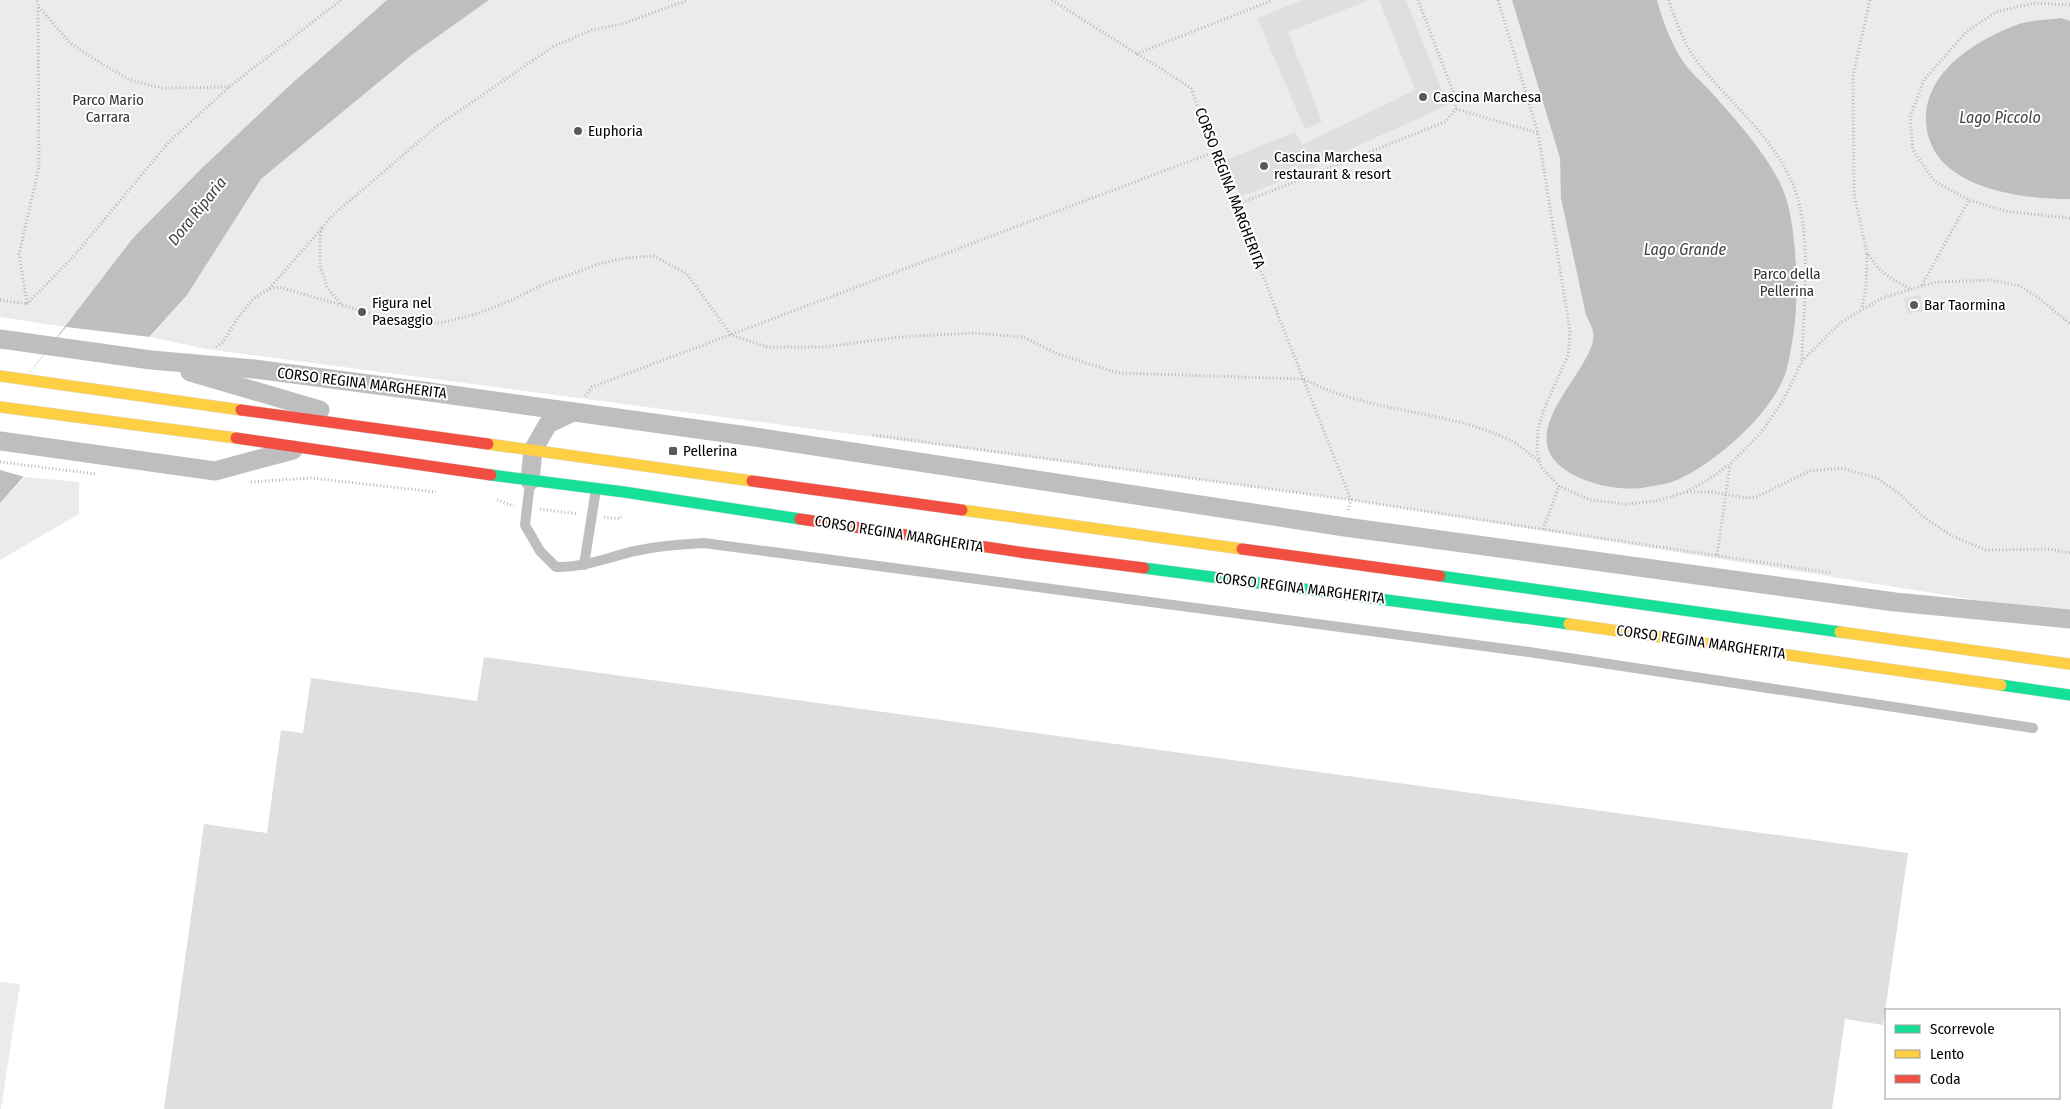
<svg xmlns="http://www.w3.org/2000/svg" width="2070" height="1109" font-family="'Fira Sans Condensed',sans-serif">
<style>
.green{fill:#ebebeb}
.water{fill:#bebebe}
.pier{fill:#fff}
.building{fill:#dfdfdf}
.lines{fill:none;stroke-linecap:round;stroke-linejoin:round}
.fast-casing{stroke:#dbdbdb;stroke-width:12}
.slow-casing{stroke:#dbdbdb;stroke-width:12}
.jam-casing{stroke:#dbdbdb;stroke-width:12}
.path{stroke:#b9b9b9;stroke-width:3;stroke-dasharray:1 2.5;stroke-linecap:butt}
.lane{stroke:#bebebe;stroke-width:10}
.street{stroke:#bebebe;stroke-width:19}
.fast{stroke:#16e098;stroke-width:11}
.slow{stroke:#ffcf43;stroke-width:11}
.jam{stroke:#f24e42;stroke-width:11}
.poi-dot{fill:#595959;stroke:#fff;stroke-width:2}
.labels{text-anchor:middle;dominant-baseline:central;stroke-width:4;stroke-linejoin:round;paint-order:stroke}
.poi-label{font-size:15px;fill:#000;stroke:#fff;text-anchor:start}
.park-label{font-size:15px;fill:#323232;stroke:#fff}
.street-label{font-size:15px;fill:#000;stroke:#fff}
.water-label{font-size:16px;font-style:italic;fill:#434343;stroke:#fff}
</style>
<rect width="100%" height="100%" fill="#fff"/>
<g class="green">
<polygon points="0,0 387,0 289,86 202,168 133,238 66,327 0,317"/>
<polygon points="489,0 2070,0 2070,615 1351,500 206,349 150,337 187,295 261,179 413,54"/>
<polygon points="25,477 79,482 79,514 0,560 0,503"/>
<polygon points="0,982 20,984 1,1109 0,1109"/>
</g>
<g class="water">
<polygon points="387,0 489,0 413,54 261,179 187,295 0,503 0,411 133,238 202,168 289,86"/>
<path d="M1512,0H1657C1662,19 1671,43 1682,60C1689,71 1702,82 1711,92C1736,120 1761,147 1779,181C1792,206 1794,238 1796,265C1798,299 1795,335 1787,368C1776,411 1716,463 1677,480C1668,484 1657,485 1647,487C1620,493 1569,482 1552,457C1526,418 1600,362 1593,331C1592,326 1588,320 1586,315L1561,198L1560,158Z"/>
<path d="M2061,18L2070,21V199C2032,199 1977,193 1947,166C1932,153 1925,134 1926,115C1929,68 1979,39 2019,24C2032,20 2048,20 2061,18Z"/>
</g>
<polygon class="pier" points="66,327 150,337 25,477 0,470 0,410"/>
<g class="building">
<polygon points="1303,0 1369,0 1288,32 1322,122 1305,129 1257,18"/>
<polygon points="1379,0 1406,0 1448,105 1315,165 1315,168 1240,197 1226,160 1295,132 1302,145 1415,90"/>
<polygon points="1920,295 1923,311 1907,314 1904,298"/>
<polygon points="484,657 1908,853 1883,1025 1845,1019 1832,1109 164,1109 204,824 267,833 281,730 303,733 311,678 477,701"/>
</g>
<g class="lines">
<defs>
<g id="fast">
<polyline points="491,475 624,492 800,519"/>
<polyline points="1144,568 1569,624"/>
<polyline points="1440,576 1840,632"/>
<polyline points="2001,685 2070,695"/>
</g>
<g id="slow">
<polyline points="0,376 241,410"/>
<polyline points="0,407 236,438"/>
<polyline points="488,444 752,481"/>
<polyline points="962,510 1242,549"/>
<polyline points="1569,624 2001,685"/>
<polyline points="1840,632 2070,664"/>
</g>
<g id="jam">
<polyline points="241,410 488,444"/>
<polyline points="236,438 491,475"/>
<polyline points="752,481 962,510"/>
<polyline points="800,519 1026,553 1144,568"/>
<polyline points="1242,549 1440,576"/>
</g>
</defs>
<use href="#fast" class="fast-casing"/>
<use href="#slow" class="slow-casing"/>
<use href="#jam" class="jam-casing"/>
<g class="path">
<polyline points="1052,0 1191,88 1214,152 1351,500 1348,510"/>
<polyline points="1498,0 1538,133 1570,331 1568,355 1544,409 1538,430 1537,451 1541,467 1559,486 1590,500 1626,504 1656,501 1686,492 1708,480 1730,464 1760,434 1784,399 1802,361 1840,323 1882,298 1936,282 1991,280 2020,286 2039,298 2070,324"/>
<path d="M1669,0C1676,23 1686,49 1702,68C1732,104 1771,136 1791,180C1814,230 1803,307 1802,360"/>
<polyline points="1870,0 1853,76 1854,194 1867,253 1878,268 1892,279 1910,289"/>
<polyline points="2070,5 2034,3 1996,12 1966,32 1924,80 1910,117 1913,150 1934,181 1969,200 2005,211 2070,218"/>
<polyline points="39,7 69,42 97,61 130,80 162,88 229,87"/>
<polyline points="1136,54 1273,0"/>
<polyline points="1456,109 1538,133"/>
<polyline points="1236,205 1445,122 1456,109 1454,94 1418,0"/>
<path d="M322,228L320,237V266L328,289L342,305L397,321L440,323L473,315L508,302L544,284L596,265L624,258L654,256L687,274L731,335L767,347H824L900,337L973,333L1023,337L1058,354L1118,373L1304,379C1367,413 1443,409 1508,439C1519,444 1529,454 1539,461"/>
<polyline points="1922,285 1969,200"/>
<polyline points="270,289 279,287 341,305"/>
<polyline points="0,300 27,304"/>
<polyline points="27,303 19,254 39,167 38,3 36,0"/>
<polyline points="27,304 73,257 170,141 229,87 341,0"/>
<polyline points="1862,307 1866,288 1867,254"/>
<polyline points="216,347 223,342 237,319 253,299 269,289 334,214 437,126 554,46 592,30 622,24 688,0"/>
<polyline points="585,396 592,387 1214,152"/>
<polyline points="873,435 1351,500 1832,573"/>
<polyline points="0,462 95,474"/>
<polyline points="251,482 311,478 436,492"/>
<polyline points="1687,492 1713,492 1745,498 1756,497 1810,471 1841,468 1877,478 1900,494 1922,516 1952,536 1986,550 2049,549 2070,553"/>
<polyline points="497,500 514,506"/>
<polyline points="540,509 578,514"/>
<polyline points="604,517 620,519 621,514"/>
<polyline points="1543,529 1559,486"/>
<polyline points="1717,555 1730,465"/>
</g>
<g class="lane">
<path d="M530,482L525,525L540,551L556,567C584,568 608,557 635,551C658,546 681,544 704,543L1529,652L2033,728"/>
<polyline points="584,565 596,489"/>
</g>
<g class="street">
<polyline points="0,339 151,360 254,369 430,392 755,437 1345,527 1895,602 2070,619"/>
<polyline points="190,372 320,410"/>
<polyline points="0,441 215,471 293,450"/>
<polyline points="530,481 533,450 548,424 573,412"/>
</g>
<use href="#fast" class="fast"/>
<use href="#slow" class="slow"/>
<use href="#jam" class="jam"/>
</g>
<g class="poi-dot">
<circle cx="1423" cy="97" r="5"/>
<circle cx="578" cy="131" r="5"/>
<circle cx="1264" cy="166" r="5"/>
<circle cx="1914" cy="305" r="5"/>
<circle cx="362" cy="312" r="5"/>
<rect x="668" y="446" width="10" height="10" rx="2.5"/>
</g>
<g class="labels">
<g class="poi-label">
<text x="1433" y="97">Cascina Marchesa</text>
<text x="588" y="131">Euphoria</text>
<text x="1274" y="157">Cascina Marchesa<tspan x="1274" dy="17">restaurant &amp; resort</tspan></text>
<text x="372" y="303">Figura nel<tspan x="372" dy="17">Paesaggio</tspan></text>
<text x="1924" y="305">Bar Taormina</text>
<text x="683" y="451">Pellerina</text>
</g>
<g class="park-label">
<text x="108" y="100">Parco Mario<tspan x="108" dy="17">Carrara</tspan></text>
<text x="1787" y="274">Parco della<tspan x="1787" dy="17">Pellerina</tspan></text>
</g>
<g class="street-label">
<text transform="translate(1230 188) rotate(69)">CORSO REGINA MARGHERITA</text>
<text transform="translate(362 383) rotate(7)">CORSO REGINA MARGHERITA</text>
<text transform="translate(899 534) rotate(9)">CORSO REGINA MARGHERITA</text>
<text transform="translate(1300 588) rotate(7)">CORSO REGINA MARGHERITA</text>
<text transform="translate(1701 642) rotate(8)">CORSO REGINA MARGHERITA</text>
</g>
<g class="water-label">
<text x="2000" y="117">Lago Piccolo</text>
<text transform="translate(197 211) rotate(-51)">Dora Riparia</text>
<text x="1685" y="249">Lago Grande</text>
</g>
</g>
<rect x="1885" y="1009" width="175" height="90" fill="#ffffff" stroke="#999999"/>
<rect x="1895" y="1025" width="25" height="8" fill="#16e098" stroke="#999999"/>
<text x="1930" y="1034" font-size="15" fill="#000000">Scorrevole</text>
<rect x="1895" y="1050" width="25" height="8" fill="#ffcf43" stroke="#999999"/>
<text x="1930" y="1059" font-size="15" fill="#000000">Lento</text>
<rect x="1895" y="1075" width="25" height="8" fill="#f24e42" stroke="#999999"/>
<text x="1930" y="1084" font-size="15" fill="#000000">Coda</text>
</svg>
